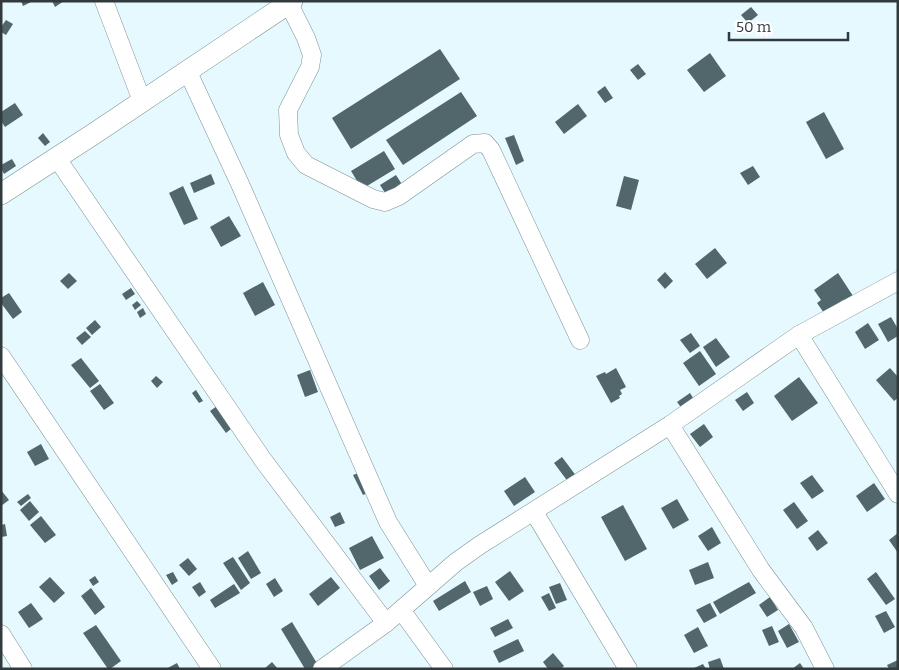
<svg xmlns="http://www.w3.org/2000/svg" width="899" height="670" font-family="Bitter,serif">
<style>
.building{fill:#51676c}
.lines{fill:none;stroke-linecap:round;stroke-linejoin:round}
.minor-casing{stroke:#7a9196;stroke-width:19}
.tertiary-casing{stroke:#7a9196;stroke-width:22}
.minor{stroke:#fff;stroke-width:18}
.tertiary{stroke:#fff;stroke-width:21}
</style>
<rect width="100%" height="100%" fill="#e6f9fe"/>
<g class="building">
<polygon points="21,1 33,1 23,6"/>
<polygon points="52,1 64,1 55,7"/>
<polygon points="751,7 758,15 748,23 741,15"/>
<polygon points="6,20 13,24 6,35 1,32 1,27"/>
<polygon points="440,49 460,79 351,149 332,118"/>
<polygon points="710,53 726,76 704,92 687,70"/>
<polygon points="638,64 646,74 638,80 630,70"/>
<polygon points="605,86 613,98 605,103 597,92"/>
<polygon points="461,92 477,116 403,165 386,140"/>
<polygon points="15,103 23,115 5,127 1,121 1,112"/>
<polygon points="578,104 587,116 564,134 555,122"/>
<polygon points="824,112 844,149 826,159 806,122"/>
<polygon points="43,133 50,142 45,146 38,138"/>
<polygon points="514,135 524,161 516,165 505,138"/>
<polygon points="384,151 395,169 362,189 351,171"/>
<polygon points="12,159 16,166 4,174 1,168 1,165"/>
<polygon points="753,166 760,177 748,185 740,173"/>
<polygon points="211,174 215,184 194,193 190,183"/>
<polygon points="396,175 403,186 387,196 380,185"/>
<polygon points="624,176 639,180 631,210 616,206"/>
<polygon points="183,186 198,219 184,225 169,193"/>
<polygon points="229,216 241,236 221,247 210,227"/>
<polygon points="715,248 727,263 707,279 695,264"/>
<polygon points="665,272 673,281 665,289 657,280"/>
<polygon points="69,273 77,281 68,289 60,281"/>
<polygon points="838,273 855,299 846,305 843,300 824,313 817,303 821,300 814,290"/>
<polygon points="263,282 275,305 255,316 243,293"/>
<polygon points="131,288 135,294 126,300 122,294"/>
<polygon points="9,293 22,312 13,319 1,303 1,298"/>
<polygon points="137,301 141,305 135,310 132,305"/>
<polygon points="143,308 146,314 140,318 137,312"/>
<polygon points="891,317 898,329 898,336 888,342 878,324"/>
<polygon points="95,320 101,327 92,335 86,328"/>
<polygon points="868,323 879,340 865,349 855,332"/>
<polygon points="85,331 91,337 82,345 76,338"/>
<polygon points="691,333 700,346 690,353 680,340"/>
<polygon points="716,338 730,357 716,367 703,347"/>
<polygon points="700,351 716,374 699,386 683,363"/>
<polygon points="81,358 99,381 90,388 71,365"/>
<polygon points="616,368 626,387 620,390 622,394 619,396 620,398 611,403 596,376 605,372 606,374"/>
<polygon points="890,368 898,377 898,398 894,401 876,380"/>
<polygon points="310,370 318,392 305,397 297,375"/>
<polygon points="156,376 163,382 157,388 151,381"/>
<polygon points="799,377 818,403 792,421 774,396"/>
<polygon points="100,384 114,403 104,410 90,391"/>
<polygon points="196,390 203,401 199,403 192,393"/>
<polygon points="747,392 754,403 743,411 735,400"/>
<polygon points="690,393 695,401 683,410 677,402"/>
<polygon points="217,406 232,428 226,433 210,411"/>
<polygon points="704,424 713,437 700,447 690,434"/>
<polygon points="41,444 49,459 35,466 27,452"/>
<polygon points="562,457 577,477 569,483 554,463"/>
<polygon points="361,472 370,492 363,495 353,475"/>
<polygon points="812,475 824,491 812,499 800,483"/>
<polygon points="525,477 535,492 514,506 504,491"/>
<polygon points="874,483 885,499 867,512 856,496"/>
<polygon points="1,490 9,500 1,506"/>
<polygon points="28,494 31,498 21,506 17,502"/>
<polygon points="677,499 689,520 673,529 661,508"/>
<polygon points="30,501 39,512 29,521 20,510"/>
<polygon points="794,502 808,521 797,529 783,510"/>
<polygon points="623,505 647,549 625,561 601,517"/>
<polygon points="340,512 345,523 335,527 330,517"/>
<polygon points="41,516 56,535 45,543 30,525"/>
<polygon points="5,524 7,536 1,537 1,525"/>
<polygon points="712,527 721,543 708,551 698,536"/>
<polygon points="818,530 828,543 817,551 808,538"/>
<polygon points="898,533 898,553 889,540"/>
<polygon points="372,536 384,558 360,570 349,548"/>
<polygon points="248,551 261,573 251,579 238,558"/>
<polygon points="233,557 250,583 241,590 223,563"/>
<polygon points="188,558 197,569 189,576 179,565"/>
<polygon points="708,562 714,578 695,585 689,570"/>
<polygon points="380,568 390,581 379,590 369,576"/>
<polygon points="510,571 524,591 509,601 495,582"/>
<polygon points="173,572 178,581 172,585 166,575"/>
<polygon points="876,572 895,599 886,605 867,579"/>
<polygon points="95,576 99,582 93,586 89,580"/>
<polygon points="50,577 65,593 54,603 39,587"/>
<polygon points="331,577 340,588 318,606 309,594"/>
<polygon points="275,578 283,591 274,597 266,584"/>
<polygon points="465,581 471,592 439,611 433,601"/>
<polygon points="200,582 206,592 199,597 192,587"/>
<polygon points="749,582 756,593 720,614 713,602"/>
<polygon points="560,583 567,600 556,604 549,587"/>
<polygon points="234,584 240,593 215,608 210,600"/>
<polygon points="487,586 493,599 480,606 473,592"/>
<polygon points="91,588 105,607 95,615 81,596"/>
<polygon points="549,593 556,608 549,611 541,597"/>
<polygon points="770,597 778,610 767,617 759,605"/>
<polygon points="31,603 43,619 29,628 18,612"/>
<polygon points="710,603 717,616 704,623 696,610"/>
<polygon points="886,611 895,627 884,633 875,616"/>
<polygon points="508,619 513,628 495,637 490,628"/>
<polygon points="292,622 318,665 312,669 305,669 281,629"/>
<polygon points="789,624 799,642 787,648 778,631"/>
<polygon points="96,625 121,661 110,669 108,669 83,633"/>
<polygon points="772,626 779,642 769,646 762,630"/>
<polygon points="698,627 708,646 694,653 684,635"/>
<polygon points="518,639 524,651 499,663 493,651"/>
<polygon points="553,653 564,666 561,669 548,669 543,662"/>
<polygon points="720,658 724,669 710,669 708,662"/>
<polygon points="898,660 898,669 889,669 887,665"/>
<polygon points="272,662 278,669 264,669"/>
<polygon points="177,663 180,669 166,669"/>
<polygon points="800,663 804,669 792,669"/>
<polygon points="703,664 706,669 692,669"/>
</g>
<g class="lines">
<defs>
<g id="minor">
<polyline points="104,1 142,101"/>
<polyline points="289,4 306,38 312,55 310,67 288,110 289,135 296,153 306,165 373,199 385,202 399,196 473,144 485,143 491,150 580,340"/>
<polyline points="187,70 240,184 388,522 428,586"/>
<polyline points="56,157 263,460 386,623"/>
<polyline points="799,335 898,494"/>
<polyline points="1,356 212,669"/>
<polyline points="670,425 761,570 804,628 825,669"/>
<polyline points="534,512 628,669"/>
<polyline points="401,610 444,669"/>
<polyline points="1,634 23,669"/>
<polyline points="322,669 386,623 456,562 480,545 670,425 799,335 898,281"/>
</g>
<polyline id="tertiary" points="1,194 92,135 292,1"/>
</defs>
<use href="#minor" class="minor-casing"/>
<use href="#tertiary" class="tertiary-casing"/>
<use href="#minor" class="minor"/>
<use href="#tertiary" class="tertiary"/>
</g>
<rect width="899" height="670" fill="none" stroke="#313b3d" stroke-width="5"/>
<path d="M729 32v8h119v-8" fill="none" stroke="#313b3d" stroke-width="2.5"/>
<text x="736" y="32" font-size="15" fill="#313b3d" stroke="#ffffff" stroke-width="4" paint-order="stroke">50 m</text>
</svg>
